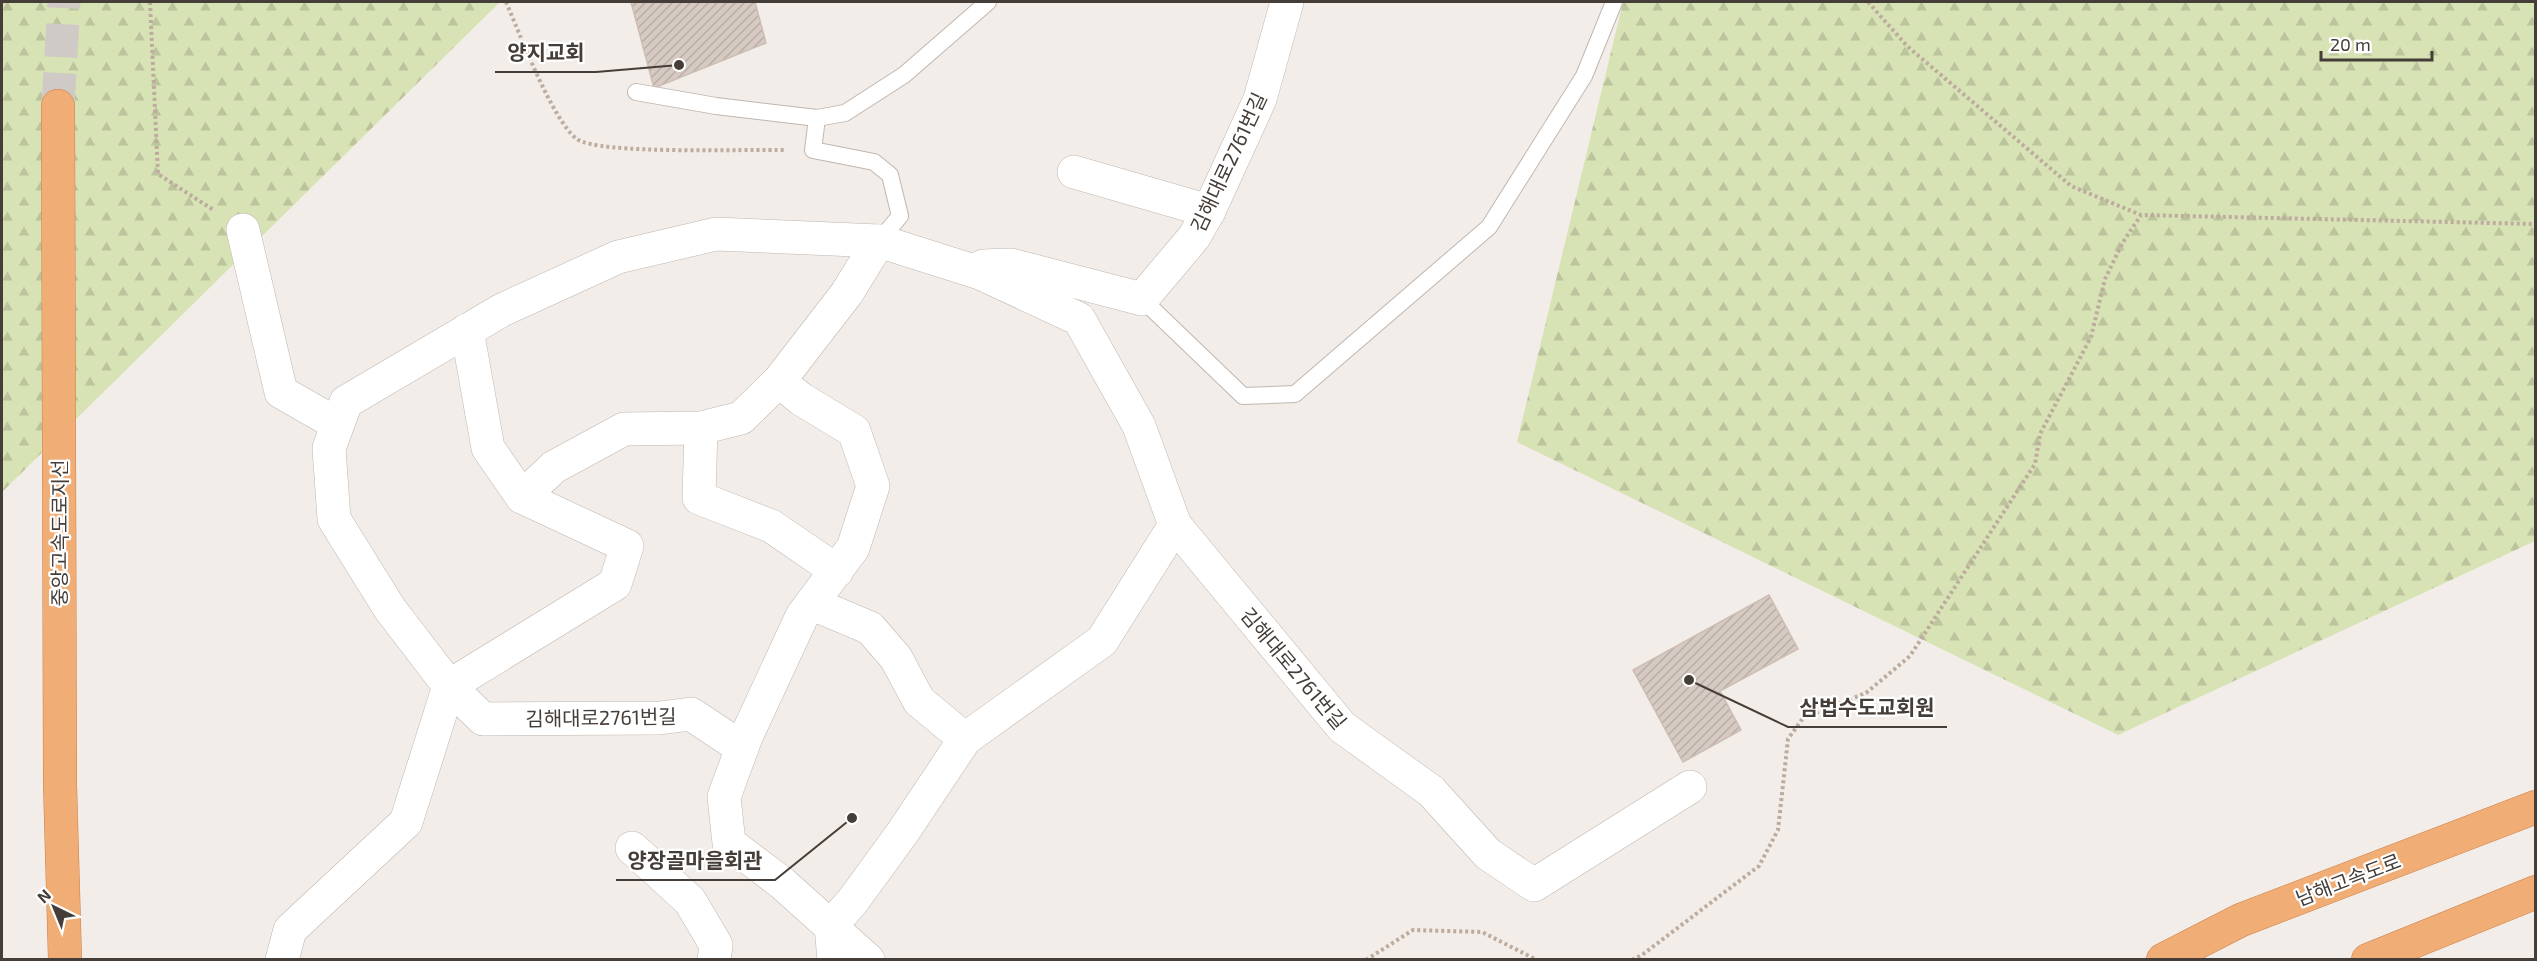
<svg xmlns="http://www.w3.org/2000/svg" width="2537" height="961" font-family="'Exo 2','Noto Sans KR',sans-serif">
<style>
.forest{fill:url(#forest-firs)}
.building{fill:url(#building-hatch);stroke:#cdbdb3;stroke-width:1.5}
.lines{fill:none;stroke-linecap:round;stroke-linejoin:round}
.motorway-tunnel{stroke:#cfcac5;stroke-width:33;stroke-dasharray:33 16;stroke-linecap:butt}
.service-casing{stroke:#c0b6af;stroke-width:18}
.minor-casing{stroke:#c0b6af;stroke-width:34}
.motorway-casing{stroke:#ce7f47;stroke-width:34}
.path{stroke:#bdac9e;stroke-width:4;stroke-dasharray:3 3;stroke-linecap:butt}
.service{stroke:#fff;stroke-width:16}
.minor{stroke:#fff;stroke-width:33}
.motorway{stroke:#f0ad76;stroke-width:33}
.labels{text-anchor:middle;dominant-baseline:central;stroke-width:4.5;stroke-linejoin:round;paint-order:stroke}
.street-label{font-size:20px;fill:#453d37;stroke:#fff}
.leader{fill:none;stroke:#453d37;stroke-width:2}
.callout-dot{fill:#453d37;stroke:#fff;stroke-width:2}
.callout-label{font-size:21px;text-anchor:middle;font-weight:bold;fill:#453d37;stroke:#fff;stroke-width:4.5;stroke-linejoin:round;paint-order:stroke}
</style>
<defs>
<pattern id="forest-firs" width="22" height="20" patternUnits="userSpaceOnUse" patternTransform="scale(1.5)"><rect width="22" height="20" fill="#d8e3b5"/><path d="M5 1l3.5 6h-7zM16 11l3.5 6h-7z" fill="#bbc49c"/></pattern>
<pattern id="building-hatch" width="6" height="6" patternUnits="userSpaceOnUse" patternTransform="scale(1.5)"><rect width="6" height="6" fill="#d6cac2"/><path d="M-1 1l2-2M0 6l6-6M5 7l2-2" fill="none" stroke="#b9aea7"/></pattern>
</defs>
<rect width="100%" height="100%" fill="#f2ede8"/>
<g class="forest">
<polygon points="2,2 500,2 2,492"/>
<polygon points="1623,2 2535,2 2535,541 2118,735 1517,442"/>
</g>
<g class="building">
<polygon points="631,2 755,2 766,43 654,88"/>
<polygon points="1769,595 1798,649 1720,691 1741,730 1683,762 1633,670"/>
</g>
<g class="lines">
<polyline class="motorway-tunnel" points="58,106 64,2"/>
<defs>
<g id="service">
<polyline points="636,92 716,106 817,118 845,113 904,75 988,2"/>
<polyline points="817,118 813,150 874,162 890,175 900,216 879,241"/>
<polyline points="1142,299 1243,396 1295,394 1489,227 1584,76 1614,2"/>
</g>
<g id="minor">
<polyline points="1074,172 1209,211"/>
<polyline points="243,230 281,392 337,424"/>
<polyline points="983,266 1011,265 1142,299 1194,237 1209,211 1260,99 1287,2"/>
<polyline points="467,330 488,448 522,497 554,467 624,429 701,428 741,418 779,381 847,293 879,241"/>
<polyline points="779,381 801,399 854,431 873,486 853,548 802,616 746,737 724,797 729,843 782,883 868,960"/>
<polyline points="701,428 699,498 771,526 837,571"/>
<polyline points="522,497 627,546 615,584 449,686 483,719 660,718 691,714 742,748"/>
<polyline points="1175,525 1342,727 1431,791 1488,854 1534,885 1690,787"/>
<polyline points="813,604 870,628 896,658 919,701 965,739"/>
<polyline points="632,848 690,901 716,945 714,960"/>
<polyline points="282,960 290,930 406,822 449,686 390,609 334,519 329,448 346,402 502,310 618,257 716,234 879,241 980,273 1079,319 1139,426 1175,525 1102,641 965,739 903,832 852,902 831,925 834,960"/>
</g>
<g id="motorway">
<polyline points="58,106 60,784 65,960"/>
<polyline points="2163,960 2241,920 2536,807"/>
<polyline points="2368,960 2536,892"/>
</g>
</defs>
<use href="#service" class="service-casing"/>
<use href="#minor" class="minor-casing"/>
<use href="#motorway" class="motorway-casing"/>
<g class="path">
<polyline points="150,2 158,174 215,211"/>
<path d="M506,2C519,32 553,122 577,139C597,155 751,149 786,150"/>
<polyline points="1868,2 1907,46 2071,186 2141,215 2536,224"/>
<polyline points="1366,960 1413,930 1482,932 1537,960"/>
<polyline points="1632,960 1642,955 1759,866 1778,830 1788,739 1803,718 1866,693 1910,656 2035,464 2040,434 2091,337 2105,279 2123,242 2141,215"/>
</g>
<use href="#service" class="service"/>
<use href="#minor" class="minor"/>
<use href="#motorway" class="motorway"/>
</g>
<g class="labels">
<g class="street-label">
<text transform="translate(1228 162) rotate(-65)">김해대로2761번길</text>
<text transform="translate(59 533) rotate(-90)">중앙고속도로지선</text>
<text transform="translate(1294 668) rotate(50)">김해대로2761번길</text>
<text transform="translate(601 717) rotate(-1)">김해대로2761번길</text>
<text transform="translate(2348 879) rotate(-21)">남해고속도로</text>
</g>
</g>
<path class="leader" d="M679 65L596 72H495M1689 680L1788 727H1947M852 818L775 880H616"/>
<g class="callout-dot">
<circle cx="679" cy="65" r="6"/>
<circle cx="1689" cy="680" r="6"/>
<circle cx="852" cy="818" r="6"/>
</g>
<g class="callout-label">
<text x="546" y="60">양지교회</text>
<text x="1867" y="715">삼법수도교회원</text>
<text x="695" y="868">양장골마을회관</text>
</g>
<rect width="2537" height="961" fill="none" stroke="#453d37" stroke-width="6"/>
<g transform="translate(54 907) rotate(317)" stroke="#ffffff" stroke-width="4.5" paint-order="stroke">
<path d="M0-4.5L10 22L0 15L-10 22Z" fill="#453d37"/>
<text y="-9" font-size="16" font-weight="bold" text-anchor="middle" fill="#453d37">N</text>
</g>
<path d="M2321 51v9h111v-9" fill="none" stroke="#453d37" stroke-width="3"/>
<text x="2330" y="51" font-size="18" fill="#453d37" stroke="#ffffff" stroke-width="4.5" paint-order="stroke">20 m</text>
</svg>
